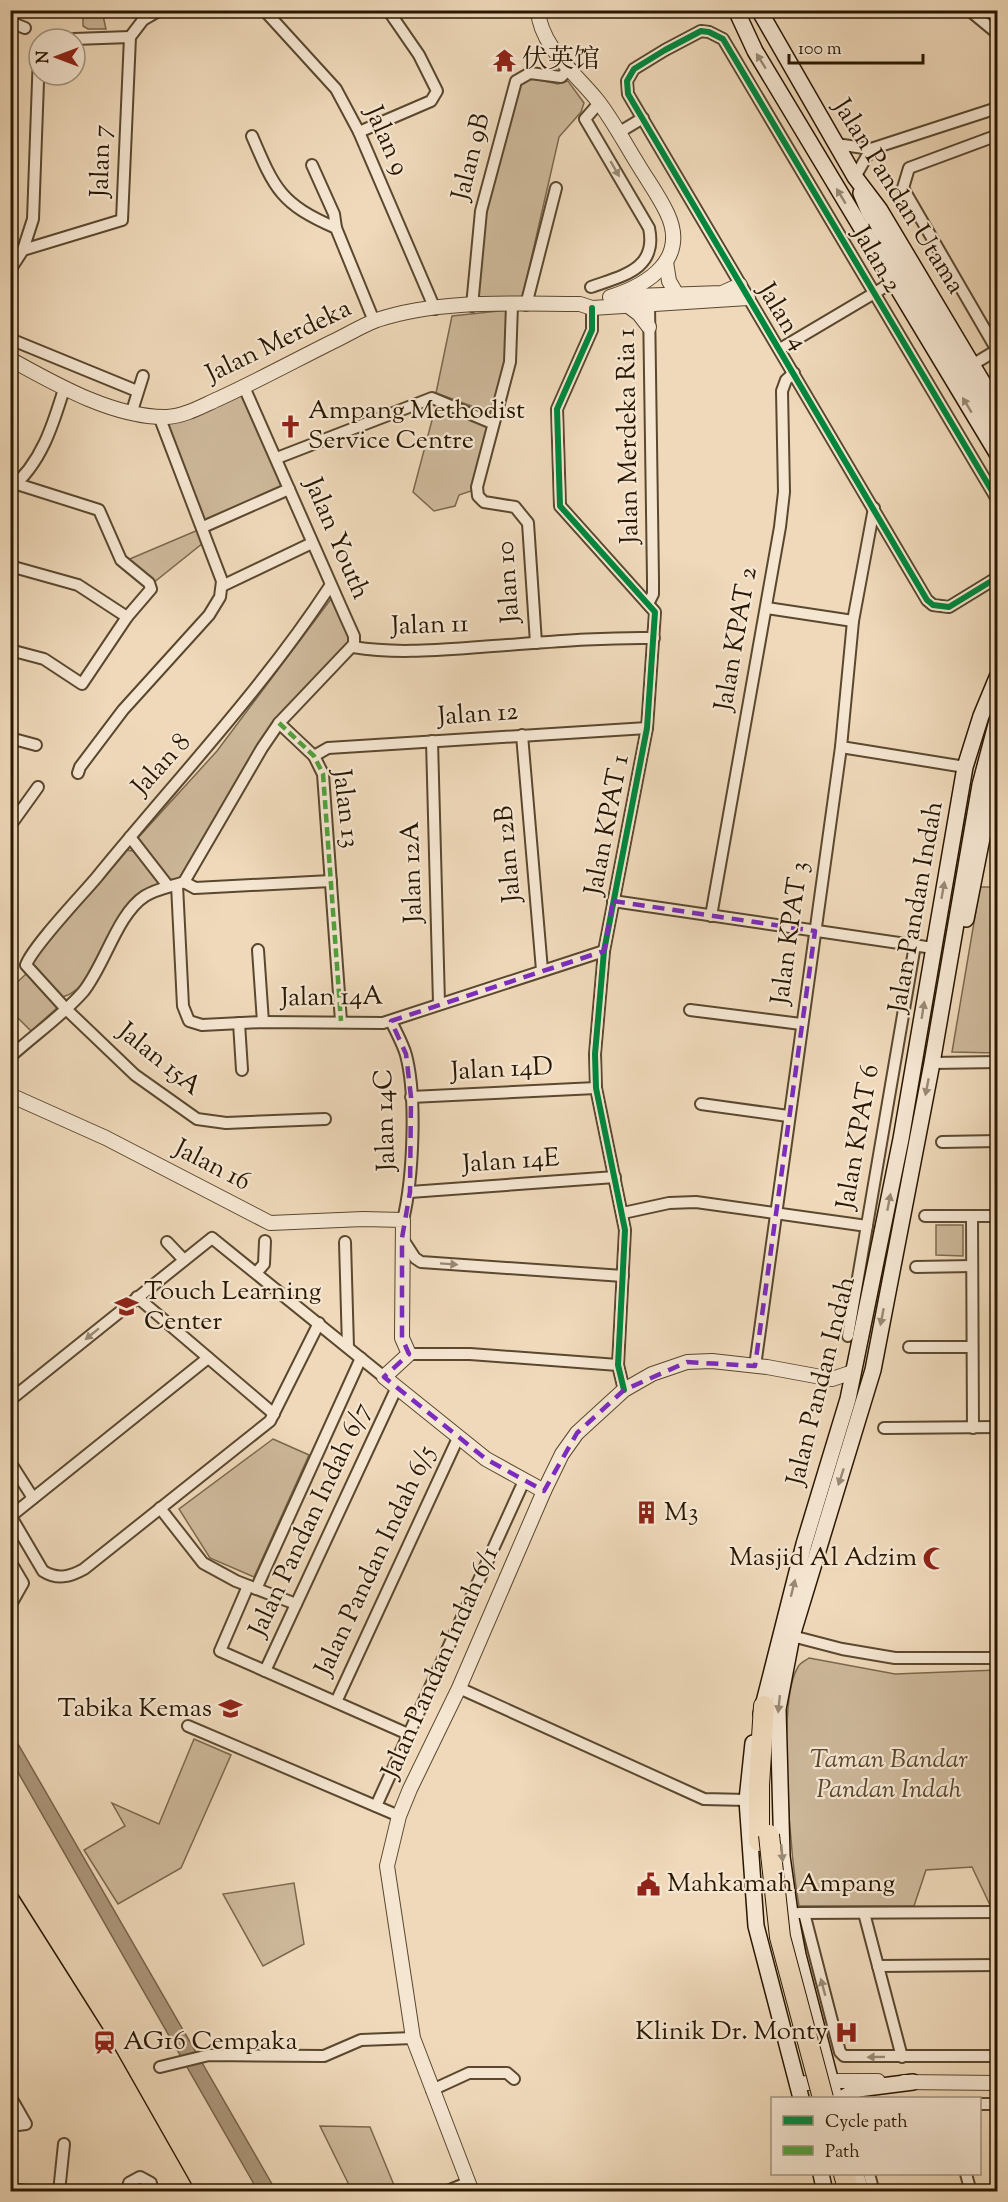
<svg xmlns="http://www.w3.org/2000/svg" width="1008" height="2202" font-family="'Sorts Mill Goudy','Noto Serif SC',serif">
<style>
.green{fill:#cdb89a;stroke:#7b684d;stroke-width:1.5}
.water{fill:#ac977b;stroke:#78644a;stroke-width:1.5}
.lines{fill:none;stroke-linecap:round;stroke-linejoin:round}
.minor-casing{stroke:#5a482e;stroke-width:14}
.tertiary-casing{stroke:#5a482e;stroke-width:16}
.secondary-casing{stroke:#291700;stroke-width:18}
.motorway-casing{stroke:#291700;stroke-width:22}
.minor{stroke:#f5e6d2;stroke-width:10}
.tertiary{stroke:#f5e6d2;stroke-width:14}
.secondary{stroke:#f5e6d2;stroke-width:15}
.motorway{stroke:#efd9ba;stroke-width:20}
.tram{stroke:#291700;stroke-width:1.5}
.motorway-bridge-casing{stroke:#291700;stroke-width:22;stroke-linecap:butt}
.motorway-bridge{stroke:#efd9ba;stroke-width:20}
.quiet{stroke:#51a13c;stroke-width:4.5;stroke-dasharray:9 4.5;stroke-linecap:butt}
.cycleway-casing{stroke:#f5e6d2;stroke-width:10}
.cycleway{stroke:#00873e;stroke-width:6}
.oneway{fill:#998974}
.marked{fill:none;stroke:#7b2cbf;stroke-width:4.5;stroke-dasharray:12 8;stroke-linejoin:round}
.labels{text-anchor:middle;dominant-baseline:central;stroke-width:4.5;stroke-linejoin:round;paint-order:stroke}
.poi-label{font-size:26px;fill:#291700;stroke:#f5e6d2;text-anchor:start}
.street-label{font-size:26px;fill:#291700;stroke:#f5e6d2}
.park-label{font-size:26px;font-style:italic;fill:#5a472e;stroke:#f5e6d2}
</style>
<rect width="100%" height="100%" fill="#efd9ba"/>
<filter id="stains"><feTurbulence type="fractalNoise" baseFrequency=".00333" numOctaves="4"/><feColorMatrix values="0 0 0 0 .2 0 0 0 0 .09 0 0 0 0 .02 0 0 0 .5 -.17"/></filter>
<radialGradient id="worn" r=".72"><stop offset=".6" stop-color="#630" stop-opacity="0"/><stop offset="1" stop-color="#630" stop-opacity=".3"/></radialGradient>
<g class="green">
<polygon points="83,11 102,11 106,29 88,29 83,26"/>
<polygon points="530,78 558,84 568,81 584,103 581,112 559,137 522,299 478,301 482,230 518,87"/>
<polygon points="508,310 507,360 493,414 436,393 452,316"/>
<polygon points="240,394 274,457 286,486 204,522 167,420"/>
<polygon points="436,405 488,427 471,491 459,495 455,506 434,511 413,492"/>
<polygon points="198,530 203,543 153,583 125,561"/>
<polygon points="331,599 349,636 348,645 274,721 184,877 169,880 136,840 217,751"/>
<path d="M126,850L133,851L160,883C152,887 141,892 136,898C118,922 91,995 60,997L32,969L34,957Z"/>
<polygon points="980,887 995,887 997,1053 952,1052"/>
<polygon points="26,974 58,1007 31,1031 11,1011 11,988"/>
<polygon points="936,1225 963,1225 963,1256 936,1255"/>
<polygon points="273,1439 309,1455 254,1577 210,1558 179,1509"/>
<path d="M809,1658L895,1674L997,1670V1904L990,1905L972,1867L926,1870L914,1906H799C791,1862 776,1702 798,1667C800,1663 805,1661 809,1658Z"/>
<polygon points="194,1739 231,1755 181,1868 118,1904 84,1850 125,1826 112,1803 159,1824"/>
<polygon points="294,1883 304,1944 263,1966 223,1894"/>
<polygon points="320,2126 370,2127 396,2190 352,2191"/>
</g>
<polygon class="water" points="10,1730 276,2191 258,2191 11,1760"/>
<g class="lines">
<defs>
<g id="minor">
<polyline points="264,10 336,89 359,132 435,309"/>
<polyline points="969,10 998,34"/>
<polyline points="10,22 25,28"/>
<polyline points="74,39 130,37"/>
<polyline points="359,132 431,101 437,91 419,55 388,10"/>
<polyline points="618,133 643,118"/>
<polyline points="998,135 909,168 903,188 998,352"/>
<path d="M252,136C275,190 281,204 336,228L374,321"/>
<polyline points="836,144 871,149 994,109 998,105"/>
<polyline points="312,165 334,214 336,228"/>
<polyline points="855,177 871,149"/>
<polyline points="23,250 33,219 39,54"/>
<polyline points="10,270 23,250 122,220 130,37 143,20 160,10"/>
<path d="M591,287C621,276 658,270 649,228L585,119L599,103"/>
<polyline points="512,305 510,362 477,487 478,496 484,502 515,507 528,523 536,643"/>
<polyline points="526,305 556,188"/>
<polyline points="472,306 481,211 516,81 530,73 561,77 570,68"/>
<polyline points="592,308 592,330 557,409 560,506 655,612 647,728 604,951 595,1054 596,1088 625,1230 618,1365 624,1390"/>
<polyline points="10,339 137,391"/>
<polyline points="780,349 893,282"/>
<polyline points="972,365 997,350"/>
<polyline points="132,411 143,376"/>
<polyline points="277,458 432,398 492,423"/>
<path d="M10,489C41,464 53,425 64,389"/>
<polyline points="998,501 723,39 709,32 701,31 665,50 634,69 627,81 628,94 927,600 933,605 949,607 998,577"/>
<polyline points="203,527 289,489"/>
<polyline points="10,566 78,585 127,617"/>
<polyline points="222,586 312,543"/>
<polyline points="649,602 653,594 653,580 649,304"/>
<polyline points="767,608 853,621"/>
<path d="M353,647C395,654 438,650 480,647C538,643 596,637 654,638"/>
<polyline points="10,650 44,659 82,684 127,617 151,589 149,583 121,560 99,510 17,484"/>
<polyline points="279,723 314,756 323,774 341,1021"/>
<polyline points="522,735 542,970"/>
<polyline points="10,738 36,745"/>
<polyline points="432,741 439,1003"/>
<polyline points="841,747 965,767"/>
<polyline points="314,756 328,748 647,728"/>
<polyline points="78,773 80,767 123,710 209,615 220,597 222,581 159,416"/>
<polyline points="10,826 38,787"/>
<polyline points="130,837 168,886"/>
<polyline points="184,882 195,888 331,881"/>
<polyline points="177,885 183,1006 189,1021 202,1025 263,1022 383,1023 604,951"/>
<polyline points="613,901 933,948"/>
<polyline points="711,916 780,527 784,492 782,391 786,380 794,373"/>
<polyline points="258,950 263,1022"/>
<polyline points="690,1010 801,1024"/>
<path d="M391,1021C396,1032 403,1044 406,1055C417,1097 413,1179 403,1220"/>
<polyline points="239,1023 242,1070"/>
<path d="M10,1057C34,1035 62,1016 83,992C105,965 117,914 145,896C158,888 171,887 184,882L262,748L279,723L354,644V636L345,616L244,387"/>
<polyline points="932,1063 998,1062"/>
<polyline points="411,1097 596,1088"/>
<polyline points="701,1104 788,1116"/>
<path d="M325,1119L226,1123L197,1119L135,1075L66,1009L26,965C33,946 82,895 97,877C176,780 262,690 330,586"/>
<polyline points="942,1142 998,1141"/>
<polyline points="410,1192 615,1177"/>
<polyline points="623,1213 669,1203 696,1202 867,1226"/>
<polyline points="925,1216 998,1216"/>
<polyline points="972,1216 973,1428"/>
<polyline points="402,1238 415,1258 421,1262 623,1276"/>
<polyline points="167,1242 184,1260"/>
<polyline points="345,1242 348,1347"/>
<polyline points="916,1267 972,1266"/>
<polyline points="257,1272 264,1264 265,1241"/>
<polyline points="137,1297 274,1414"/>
<polyline points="848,1336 915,945"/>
<polyline points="909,1347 972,1347"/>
<polyline points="409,1354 470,1354 618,1365"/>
<polyline points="755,1366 841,747 853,621 874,508"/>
<polyline points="10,1400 212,1238 384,1377"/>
<polyline points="884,1428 998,1427"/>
<polyline points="10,1462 33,1498"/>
<polyline points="160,1508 203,1563 236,1581 296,1604"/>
<path d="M10,1515L43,1571C57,1580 70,1577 84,1569L270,1421L319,1323"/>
<polyline points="11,1516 208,1358"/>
<polyline points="10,1561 23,1583 10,1606"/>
<polyline points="248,1586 220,1651 408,1734"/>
<polyline points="256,1589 361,1358"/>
<polyline points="792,1636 842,1649 895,1658 998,1658"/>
<polyline points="265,1671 397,1387"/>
<polyline points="459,1688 704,1799 747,1800"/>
<polyline points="336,1702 458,1438"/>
<polyline points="188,1726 399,1816"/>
<polyline points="376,1806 524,1481"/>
<polyline points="799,1913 998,1912"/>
<polyline points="804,1913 840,2052 844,2056 998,2056"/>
<polyline points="864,1913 902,2057"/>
<polyline points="878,1966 998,1965"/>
<polyline points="160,2067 209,2055 324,2056 361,2040 413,2038"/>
<polyline points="432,2090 469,2073 507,2073 514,2079"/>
<polyline points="10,2096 26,2124 10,2126"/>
<polyline points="980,2104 998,2104"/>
<polyline points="869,2174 874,2192"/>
<polyline points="966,2174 971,2192"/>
<polyline points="10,2189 34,2192"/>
<polyline points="59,2192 64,2144"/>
<polyline points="127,2192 129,2183 140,2177 151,2183 152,2192"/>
<polyline points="445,2192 469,2182"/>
</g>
<g id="tertiary">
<path d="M538,10C540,46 576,74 597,100C613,120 625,144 639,166C648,181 659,196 667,213C689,259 648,285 610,297"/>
<polyline points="666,262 669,281 676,293"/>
<polyline points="635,296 722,293 740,285"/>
<polyline points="627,305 639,314 649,327"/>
<path d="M10,359C55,384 114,418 167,417C185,416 202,406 218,399C257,381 294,361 332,342C347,335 361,326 377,320C440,299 514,304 580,304L592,308L748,298"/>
<polyline points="10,1095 106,1138 270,1223 363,1219 403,1220 402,1338 409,1354 384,1377 486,1459 544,1491"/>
<polyline points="904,2082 998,2083"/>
<polyline points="797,2084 830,2081 878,2081"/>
<polyline points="472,2192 413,2038 387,1866 399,1816 410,1789 459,1688 544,1491 562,1454 577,1433 624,1390 652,1374 687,1362 712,1361 767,1367 832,1379 853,1372"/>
</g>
<g id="secondary">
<polyline points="736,10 755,51 998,455"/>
<polyline points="759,10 855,177 880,210 998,408"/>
<polyline points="861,193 869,212 998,429"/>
<polyline points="966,919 998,757"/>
<polyline points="761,1714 804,1544 848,1399 901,1139 965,767 981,716 998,675"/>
<polyline points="753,1743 747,1800 756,1926 801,2098"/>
<polyline points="835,2098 798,1955 790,1913 782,1856 778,1709 792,1636 873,1370 932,1063 980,785 998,717"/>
<polyline points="843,2098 858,2089 913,2082"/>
<polyline points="821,2174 825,2192"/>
<polyline points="856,2174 861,2192"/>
</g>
<g id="motorway">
<polyline points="759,1841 759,1785 764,1706"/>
<polyline points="844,2174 849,2192"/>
</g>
</defs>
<use href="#minor" class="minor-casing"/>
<use href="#tertiary" class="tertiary-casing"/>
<use href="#secondary" class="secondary-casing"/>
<use href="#motorway" class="motorway-casing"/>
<use href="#minor" class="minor"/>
<use href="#tertiary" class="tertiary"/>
<use href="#secondary" class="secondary"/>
<use href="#motorway" class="motorway"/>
<polyline class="tram" points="10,1882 108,2037 196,2192"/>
<defs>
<polyline id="motorway-bridge" points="769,1835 780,1937 823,2098"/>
</defs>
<use href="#motorway-bridge" class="motorway-bridge-casing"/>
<use href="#motorway-bridge" class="motorway-bridge"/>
<polyline class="quiet" points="279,723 314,756 323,774 341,1021"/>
<defs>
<g id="cycleway">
<polyline points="592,308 592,330 557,409 560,506 655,612 647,728 604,951 595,1054 596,1088 625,1230 618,1365 624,1390"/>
<polyline points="998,501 723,39 709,32 701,31 665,50 634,69 627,81 628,94 927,600 933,605 949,607 998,577"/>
</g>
</defs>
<use href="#cycleway" class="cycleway-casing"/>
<use href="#cycleway" class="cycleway"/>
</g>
<defs><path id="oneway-solid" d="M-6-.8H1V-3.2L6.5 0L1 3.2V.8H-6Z" transform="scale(1.5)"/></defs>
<g class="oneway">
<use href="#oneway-solid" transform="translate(761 61) rotate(-122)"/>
<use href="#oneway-solid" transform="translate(615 169) rotate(60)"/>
<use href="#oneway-solid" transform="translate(841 196) rotate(-121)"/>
<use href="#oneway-solid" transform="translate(967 405) rotate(-121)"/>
<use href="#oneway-solid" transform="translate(943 890) rotate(-80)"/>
<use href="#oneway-solid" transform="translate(923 1010) rotate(-81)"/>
<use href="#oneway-solid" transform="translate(927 1087) rotate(101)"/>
<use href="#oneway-solid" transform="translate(889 1202) rotate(-79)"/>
<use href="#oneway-solid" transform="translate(449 1264) rotate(4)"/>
<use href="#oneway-solid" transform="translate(882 1317) rotate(101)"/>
<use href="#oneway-solid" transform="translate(92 1334) rotate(141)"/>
<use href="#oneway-solid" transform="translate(841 1477) rotate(108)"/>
<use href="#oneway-solid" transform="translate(793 1588) rotate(-76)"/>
<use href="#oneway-solid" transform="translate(779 1704) rotate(96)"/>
<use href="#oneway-solid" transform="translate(782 1853) rotate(85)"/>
<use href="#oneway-solid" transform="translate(823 1987) rotate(-105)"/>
<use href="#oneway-solid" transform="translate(876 2057) rotate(179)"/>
</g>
<path class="marked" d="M613,901L815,931L755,1366L687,1362L624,1390L577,1433L544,1491L486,1459L384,1377L409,1354L402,1338V1238L410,1192L411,1097L406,1054L391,1021L604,951Z"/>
<defs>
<symbol id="temple-bare" viewBox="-9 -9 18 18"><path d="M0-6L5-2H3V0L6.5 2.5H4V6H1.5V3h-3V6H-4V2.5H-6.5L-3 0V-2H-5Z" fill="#8f2418" stroke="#f5e6d2" stroke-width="2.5" paint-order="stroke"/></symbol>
<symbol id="church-bare" viewBox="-9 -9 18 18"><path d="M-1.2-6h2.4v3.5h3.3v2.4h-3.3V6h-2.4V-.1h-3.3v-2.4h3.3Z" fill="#8f2418" stroke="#f5e6d2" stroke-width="2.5" paint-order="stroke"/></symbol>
<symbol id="school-bare" viewBox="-9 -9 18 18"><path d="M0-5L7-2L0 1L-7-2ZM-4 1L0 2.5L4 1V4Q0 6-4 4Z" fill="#8f2418" stroke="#f5e6d2" stroke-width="2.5" paint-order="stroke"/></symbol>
<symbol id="building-bare" viewBox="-9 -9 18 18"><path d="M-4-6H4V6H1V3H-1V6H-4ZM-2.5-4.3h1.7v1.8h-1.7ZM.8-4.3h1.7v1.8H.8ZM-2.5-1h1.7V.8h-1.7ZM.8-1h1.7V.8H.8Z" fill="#8f2418" stroke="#f5e6d2" stroke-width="2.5" paint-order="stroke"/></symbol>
<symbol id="mosque-bare" viewBox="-9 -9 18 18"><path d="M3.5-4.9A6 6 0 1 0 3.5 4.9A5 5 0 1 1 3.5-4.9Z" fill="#8f2418" stroke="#f5e6d2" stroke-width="2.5" paint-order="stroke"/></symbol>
<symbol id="civic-bare" viewBox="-9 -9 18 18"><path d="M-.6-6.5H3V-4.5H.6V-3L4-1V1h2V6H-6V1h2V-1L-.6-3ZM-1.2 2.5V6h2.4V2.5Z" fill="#8f2418" stroke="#f5e6d2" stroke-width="2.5" paint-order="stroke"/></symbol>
<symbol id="hospital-bare" viewBox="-9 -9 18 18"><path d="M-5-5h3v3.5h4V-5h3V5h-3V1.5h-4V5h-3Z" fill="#8f2418" stroke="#f5e6d2" stroke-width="2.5" paint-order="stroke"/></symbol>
<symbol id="station-bare" viewBox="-9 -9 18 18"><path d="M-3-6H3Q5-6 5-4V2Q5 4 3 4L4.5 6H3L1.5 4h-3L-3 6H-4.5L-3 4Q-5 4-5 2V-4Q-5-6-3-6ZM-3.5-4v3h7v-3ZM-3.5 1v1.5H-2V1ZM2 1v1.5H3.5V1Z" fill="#8f2418" stroke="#f5e6d2" stroke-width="2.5" paint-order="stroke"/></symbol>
</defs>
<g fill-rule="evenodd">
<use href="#temple-bare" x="488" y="44" width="33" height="33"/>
<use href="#church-bare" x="274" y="410" width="33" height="33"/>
<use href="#school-bare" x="110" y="1290" width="33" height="33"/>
<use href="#building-bare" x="630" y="1496" width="33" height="33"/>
<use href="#mosque-bare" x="918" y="1542" width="33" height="33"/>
<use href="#school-bare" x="214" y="1692" width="33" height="33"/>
<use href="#civic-bare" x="632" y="1868" width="33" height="33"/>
<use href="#hospital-bare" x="830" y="2016" width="33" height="33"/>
<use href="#station-bare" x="88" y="2026" width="33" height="33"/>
</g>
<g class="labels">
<g class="poi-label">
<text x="522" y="60">伏英馆</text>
<text x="308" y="411">Ampang Methodist<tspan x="308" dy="30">Service Centre</tspan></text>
<text x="144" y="1292">Touch Learning<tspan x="144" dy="30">Center</tspan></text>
<text x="664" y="1513">M3</text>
<text x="917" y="1558" text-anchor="end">Masjid Al Adzim</text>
<text x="212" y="1709" text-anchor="end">Tabika Kemas</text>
<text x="667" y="1884">Mahkamah Ampang</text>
<text x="828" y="2032" text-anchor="end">Klinik Dr. Monty</text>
<text x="123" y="2042">AG16 Cempaka</text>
</g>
<g class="street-label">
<text transform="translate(386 141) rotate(66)">Jalan 9</text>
<text transform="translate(472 157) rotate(-76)">Jalan 9B</text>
<text transform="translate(102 161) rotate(-88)">Jalan 7</text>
<text transform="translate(898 197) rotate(58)">Jalan Pandan Utama</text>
<text transform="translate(876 260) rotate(60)">Jalan 2</text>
<text transform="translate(782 317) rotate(59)">Jalan 4</text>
<text transform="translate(279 342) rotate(-26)">Jalan Merdeka</text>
<text transform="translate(629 436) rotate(-91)">Jalan Merdeka Ria 1</text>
<text transform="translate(336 539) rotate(67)">Jalan Youth</text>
<text transform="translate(509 582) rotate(-94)">Jalan 10</text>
<text transform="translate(430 626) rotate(-2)">Jalan 11</text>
<text transform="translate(737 639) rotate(-80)">Jalan KPAT 2</text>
<text transform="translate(478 715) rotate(-4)">Jalan 12</text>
<text transform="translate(162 765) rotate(-48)">Jalan 8</text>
<text transform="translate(345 809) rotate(83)">Jalan 13</text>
<text transform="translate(608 825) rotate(-79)">Jalan KPAT 1</text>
<text transform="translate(509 854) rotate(-95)">Jalan 12B</text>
<text transform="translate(413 872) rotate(-92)">Jalan 12A</text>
<text transform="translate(917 907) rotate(-80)">Jalan Pandan Indah</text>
<text transform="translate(791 933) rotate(-82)">Jalan KPAT 3</text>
<text transform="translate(332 998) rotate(-1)">Jalan 14A</text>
<text transform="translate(159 1060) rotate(39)">Jalan 15A</text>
<text transform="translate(502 1070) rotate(-3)">Jalan 14D</text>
<text transform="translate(386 1120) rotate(-92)">Jalan 14C</text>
<text transform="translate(859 1137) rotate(-80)">Jalan KPAT 6</text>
<text transform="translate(511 1162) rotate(-4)">Jalan 14E</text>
<text transform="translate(212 1166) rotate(27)">Jalan 16</text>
<text transform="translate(822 1381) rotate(-76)">Jalan Pandan Indah</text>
<text transform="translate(311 1520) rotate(-65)">Jalan Pandan Indah 6/7</text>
<text transform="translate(376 1561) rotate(-65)">Jalan Pandan Indah 6/5</text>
<text transform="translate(441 1663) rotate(-66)">Jalan Pandan Indah 6/1</text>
</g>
<g class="park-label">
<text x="889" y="1760">Taman Bandar<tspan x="889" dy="30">Pandan Indah</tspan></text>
</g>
</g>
<rect width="1008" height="2202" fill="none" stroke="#efd9ba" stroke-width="36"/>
<rect x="12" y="12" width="984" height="2178" fill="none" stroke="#291700" stroke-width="3"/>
<rect x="18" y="18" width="972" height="2166" fill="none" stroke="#291700" stroke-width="1.5"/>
<rect x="771" y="2097" width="210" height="78" fill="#f5e6d2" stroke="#a3937e" stroke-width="1.5"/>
<rect x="783" y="2116" width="30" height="9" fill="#00873e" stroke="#a3937e" stroke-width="1.5"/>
<text x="825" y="2127" font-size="18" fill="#291700">Cycle path</text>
<rect x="783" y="2146" width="30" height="9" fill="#51a13c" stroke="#a3937e" stroke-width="1.5"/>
<text x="825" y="2157" font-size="18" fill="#291700">Path</text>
<g transform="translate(57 57) rotate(270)"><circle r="28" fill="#f5e6d2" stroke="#a3937e" stroke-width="1.5"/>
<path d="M0-4.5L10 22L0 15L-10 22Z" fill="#8f2418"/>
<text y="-9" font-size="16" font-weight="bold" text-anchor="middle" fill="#291700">N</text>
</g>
<path d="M789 54v9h134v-9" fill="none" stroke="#291700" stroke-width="3"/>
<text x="798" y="54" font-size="18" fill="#291700" stroke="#f5e6d2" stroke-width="4.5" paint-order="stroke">100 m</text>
<rect width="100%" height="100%" filter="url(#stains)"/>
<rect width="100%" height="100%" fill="url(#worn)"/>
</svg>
